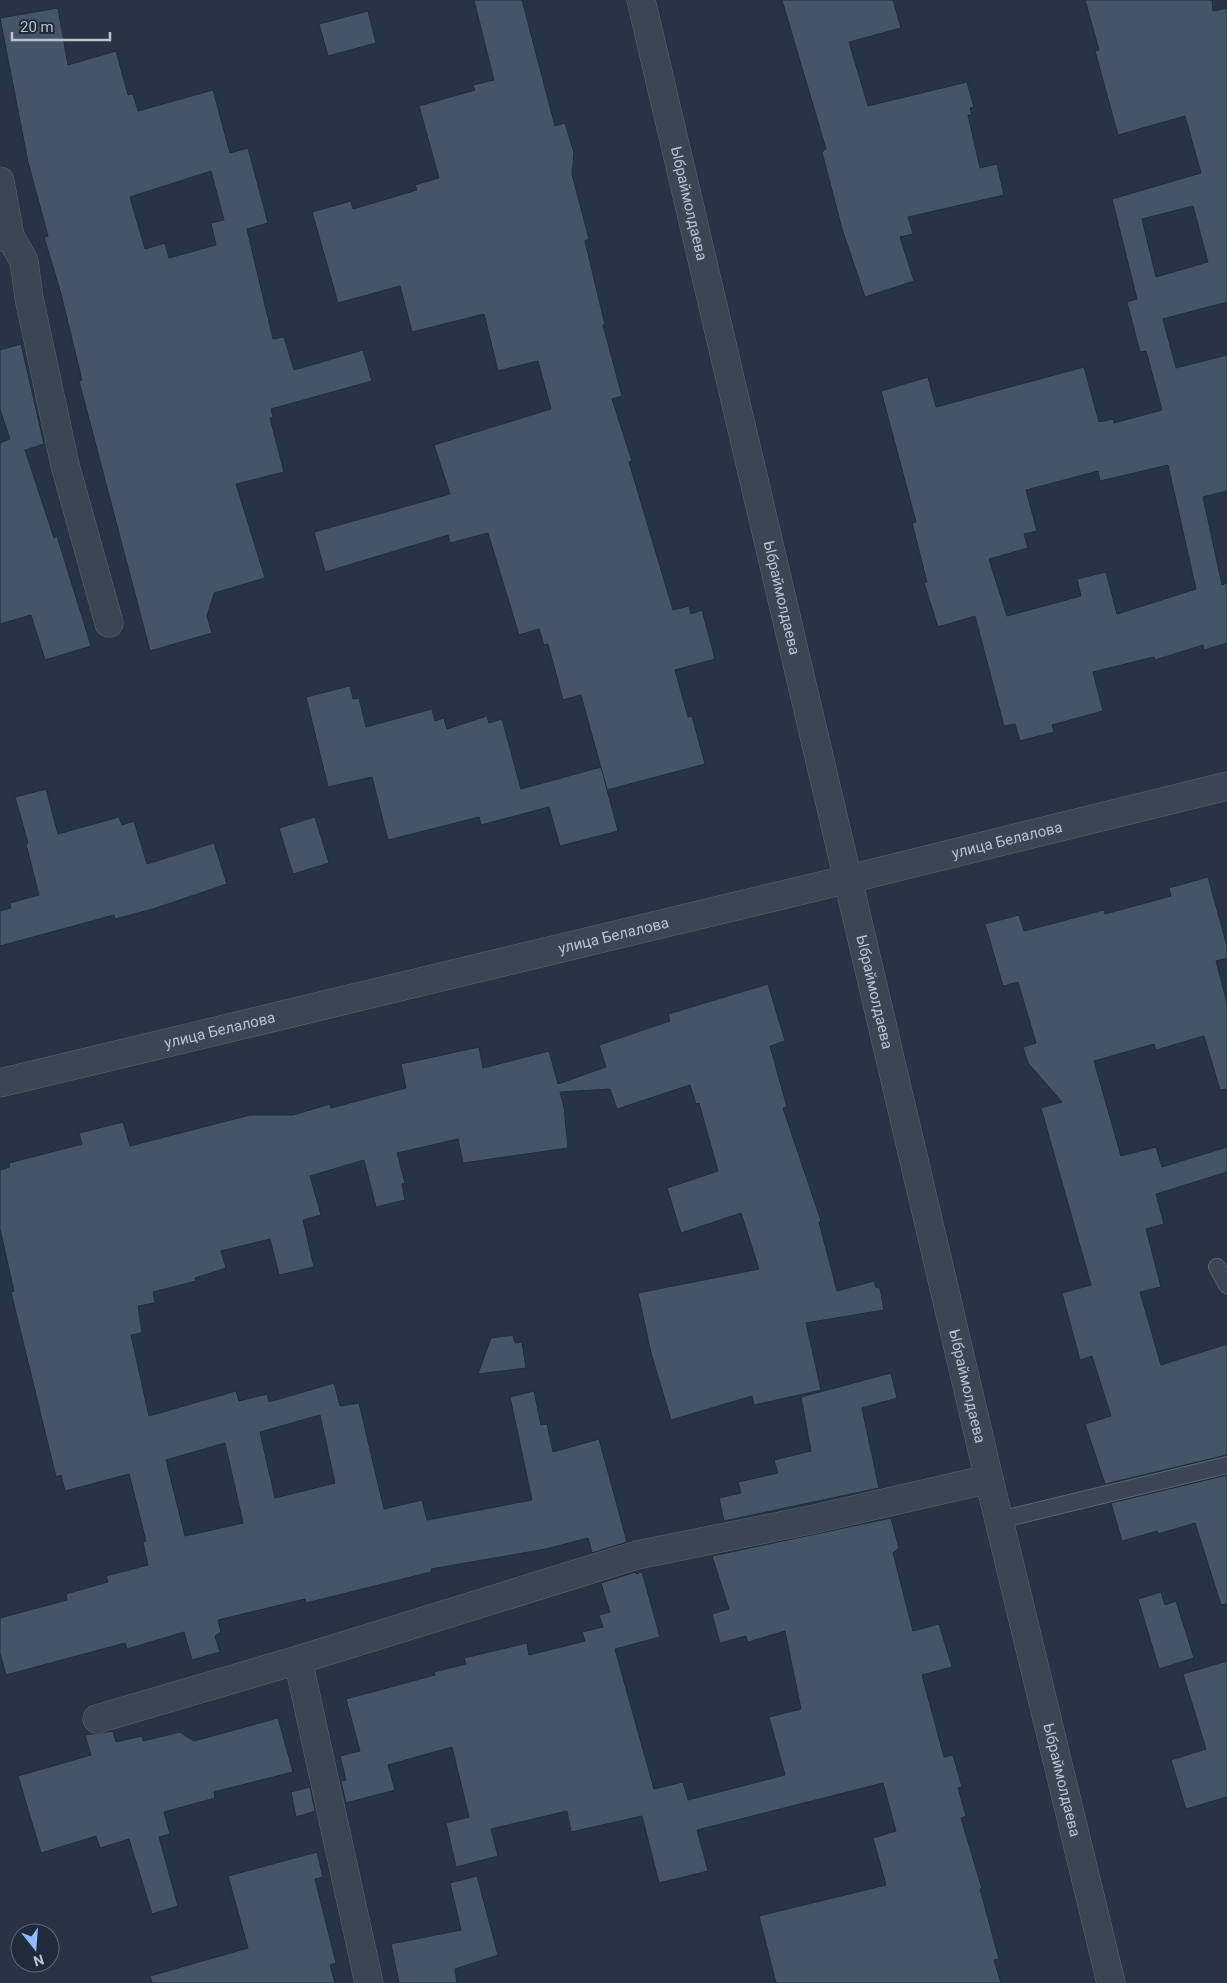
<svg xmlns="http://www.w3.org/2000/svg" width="1227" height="1983" font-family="Roboto,sans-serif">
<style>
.building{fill:#455467;stroke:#212d3c;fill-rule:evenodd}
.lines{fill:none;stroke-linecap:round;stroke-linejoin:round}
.lane-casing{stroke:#5a6472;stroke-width:18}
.street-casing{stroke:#5a6472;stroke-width:29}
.lane{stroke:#3b4654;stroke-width:16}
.street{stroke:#3b4654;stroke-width:28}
.labels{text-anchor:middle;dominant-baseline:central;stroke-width:5;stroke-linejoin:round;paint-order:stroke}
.street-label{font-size:15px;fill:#b9c1ce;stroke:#1f2b3a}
</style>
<rect width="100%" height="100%" fill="#263445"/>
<g class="building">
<polygon points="474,0 522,0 555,126 565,123 574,153 572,174 589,239 585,241 605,325 603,325 622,396 612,399 632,461 629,462 645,516 673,610 689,606 691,614 702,610 715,659 675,670 688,717 692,716 705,764 607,790 581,695 563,700 548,644 544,645 539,629 519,635 488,533 450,543 448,535 325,572 314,532 450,494 434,445 551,409 538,361 498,371 484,314 412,332 400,286 338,303 312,212 351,201 353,209 417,190 415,185 439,178 419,106 475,90 473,85 494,80"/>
<polygon points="782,0 893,0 901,28 849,42 868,106 967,82 974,107 970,108 972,115 968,115 980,168 997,164 1004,195 908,217 913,234 900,237 914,281 865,297 842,229 822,152 826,149"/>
<path d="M1085,0H1212L1213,11L1227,8V302L1163,319L1176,368L1227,355V491L1203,497L1222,585L1227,583V643L1204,650L1203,645L1155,660L1154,657L1093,672L1103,711L1052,725L1054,732L1020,741L1015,724L1004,726L975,616L938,627L924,583L927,582L912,523L916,522L881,391L928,377L936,407L1084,367L1099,422L1113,419L1114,423L1162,410L1146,351L1140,352L1127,302L1137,299L1112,199L1201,173L1185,116L1118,135L1095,51L1099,50ZM1193,206L1208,262L1156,277L1142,219ZM1168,465L1196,589L1117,614L1106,572L1077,579L1081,596L1007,616L989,559L1028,548L1024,534L1037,531L1026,490L1098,471L1100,481Z"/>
<path d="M58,8L68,65L116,51L128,95L133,94L138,111L213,90L230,153L248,148L268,223L247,229L273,339L284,337L294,370L363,350L372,381L271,409L273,417L270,418L284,472L236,484L265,578L214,593L207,616L212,633L150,651L79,381L82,380L60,290L44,237L48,236L28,162L0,18ZM211,171L224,220L211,223L216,245L169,258L165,243L145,249L130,197Z"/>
<polygon points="368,11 376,43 328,56 319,24"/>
<polygon points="21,344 44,444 25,450 54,538 57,536 91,646 45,660 31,615 0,624 0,443 10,439 0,409 0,350"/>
<polygon points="350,686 353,699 359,698 366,727 432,709 435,721 444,718 447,729 487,716 489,723 502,719 521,789 601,767 618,831 560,846 549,807 481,825 479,817 388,840 372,777 328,787 306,697"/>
<polygon points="46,789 58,834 119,817 122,825 134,821 147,864 214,843 227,884 153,909 115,919 114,915 0,946 0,911 11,908 10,903 39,895 26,844 28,843 15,797"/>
<polygon points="315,817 329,863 293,874 279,828"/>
<polygon points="1208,877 1227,946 1227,958 1216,961 1227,1003 1227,1089 1220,1090 1204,1036 1156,1050 1154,1044 1094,1061 1121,1156 1156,1147 1162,1167 1227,1147 1227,1172 1156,1194 1164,1224 1146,1229 1161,1287 1140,1292 1161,1365 1227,1344 1227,1455 1105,1484 1085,1424 1111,1416 1092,1356 1080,1360 1062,1293 1091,1285 1041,1108 1062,1102 1028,1063 1023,1047 1036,1043 1018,982 1003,986 985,924 1019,915 1024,931 1104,910 1105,914 1171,896 1169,888"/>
<path d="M768,984L785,1041L770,1046L787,1107L783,1108L821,1221L819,1222L837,1291L874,1281L876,1287L880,1288L884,1310L806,1323L821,1390L754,1405L752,1396L671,1420L651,1353L638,1293L759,1269L741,1213L681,1233L667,1188L718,1171L699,1103L696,1104L690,1085L617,1109L610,1089L560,1092L564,1107L568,1148L463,1163L458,1139L397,1153L405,1183L402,1184L405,1200L376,1207L364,1160L310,1176L321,1215L303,1220L314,1267L279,1275L270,1239L221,1251L226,1268L195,1278L196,1281L153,1292L155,1303L138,1306L142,1333L131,1335L149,1416L236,1391L239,1401L267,1394L269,1402L334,1383L340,1406L359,1403L384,1509L422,1500L427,1520L532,1500L510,1397L534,1391L541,1425L547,1424L553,1452L599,1439L627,1542L592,1553L588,1538L546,1549L431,1569V1572L306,1603L305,1599L218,1620L221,1632L215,1636L220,1652L192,1660L184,1632L127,1649L125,1643L6,1675L0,1653V1618L67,1600L66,1594L108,1582L106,1576L148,1565L143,1542L146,1541L129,1474L65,1491L61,1475L56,1477L11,1292L14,1291L0,1229V1170L10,1167L9,1163L82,1144L79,1133L123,1122L130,1146L250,1115H293L330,1104L331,1108L406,1088L401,1064L479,1047L483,1068L549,1051L558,1084L606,1067L599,1045L670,1021L668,1014ZM320,1415L335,1483L275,1498L260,1432ZM225,1443L243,1523L185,1536L166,1460Z"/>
<polygon points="513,1335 515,1343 522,1342 526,1368 478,1374 491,1338"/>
<polygon points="891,1373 897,1398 862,1408 879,1488 724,1521 719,1498 741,1493 738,1482 778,1473 774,1460 811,1451 801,1397"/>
<polygon points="1227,1475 1227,1604 1221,1605 1195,1523 1158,1534 1157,1531 1122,1541 1111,1503"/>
<polygon points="891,1518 899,1548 893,1553 913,1631 939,1624 952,1667 922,1675 944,1757 953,1755 962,1787 958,1788 966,1816 961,1818 982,1889 980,1889 999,1959 994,1960 1001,1983 776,1983 759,1916 886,1885 873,1838 896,1831 883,1783 697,1830 708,1871 659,1883 642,1816 571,1832 567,1811 491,1829 498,1856 456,1867 446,1823 469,1817 452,1747 388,1765 395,1790 346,1803 341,1781 346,1780 340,1756 360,1751 346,1699 435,1675 434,1672 466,1664 464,1658 527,1643 529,1655 585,1641 582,1632 603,1627 599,1615 610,1612 601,1583 636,1572 636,1574 642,1572 660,1637 615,1649 654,1789 683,1782 688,1800 785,1775 769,1717 801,1709 785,1631 748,1642 746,1636 720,1643 712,1614 729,1609 712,1556"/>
<polygon points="1161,1592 1165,1605 1176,1601 1194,1658 1159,1669 1138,1599"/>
<polygon points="1227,1661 1227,1797 1186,1809 1171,1760 1206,1749 1183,1674"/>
<polygon points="278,1718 293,1772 214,1792 215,1798 164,1812 170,1834 159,1837 178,1906 152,1914 129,1839 100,1848 96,1836 41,1853 18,1776 91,1755 85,1735 113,1731 116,1742 142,1736 143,1741 180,1732 194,1741"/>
<polygon points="310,1787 315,1811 296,1817 291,1792"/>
<polygon points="317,1852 323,1877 315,1879 336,1963 330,1965 335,1983 152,1983 150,1976 248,1948 228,1876"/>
<polygon points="477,1876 498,1955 455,1969 457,1983 399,1983 391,1944 461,1930 450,1883"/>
</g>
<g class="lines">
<defs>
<g id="lane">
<polyline points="1217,1267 1227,1285"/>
<polyline points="999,1520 1227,1465"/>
</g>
<g id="street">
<path id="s1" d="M641,0L989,1479L1111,1983"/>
<polyline points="0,181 10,236"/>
<polyline points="0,237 10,236 24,261 29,298 65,465 109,623"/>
<path id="s2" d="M0,1083L849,879L1227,786"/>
<polyline points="298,1660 369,1983"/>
<polyline points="97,1719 298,1660 637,1555 815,1519 989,1479"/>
</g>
</defs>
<use href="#lane" class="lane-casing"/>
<use href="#street" class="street-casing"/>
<use href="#lane" class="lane"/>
<use href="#street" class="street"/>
</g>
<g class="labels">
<g class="street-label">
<text stroke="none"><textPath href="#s1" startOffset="209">Ыбраймолдаева</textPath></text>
<text stroke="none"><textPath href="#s1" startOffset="614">Ыбраймолдаева</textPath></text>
<text stroke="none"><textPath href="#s2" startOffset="1036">улица Белалова</textPath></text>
<text stroke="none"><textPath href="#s2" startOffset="631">улица Белалова</textPath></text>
<text stroke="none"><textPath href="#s1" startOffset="1019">Ыбраймолдаева</textPath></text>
<text stroke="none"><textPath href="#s2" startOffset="226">улица Белалова</textPath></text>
<text stroke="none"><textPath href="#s1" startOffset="1424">Ыбраймолдаева</textPath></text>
<text stroke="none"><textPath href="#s1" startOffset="1829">Ыбраймолдаева</textPath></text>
</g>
</g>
<g transform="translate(35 1948) rotate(163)"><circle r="24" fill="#1f2b3a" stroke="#5d6775"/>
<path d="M0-4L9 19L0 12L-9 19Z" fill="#8fbafd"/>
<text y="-8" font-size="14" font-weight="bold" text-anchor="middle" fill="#b9c1ce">N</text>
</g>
<path d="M12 32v8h98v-8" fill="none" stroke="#b9c1ce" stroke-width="2.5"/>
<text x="20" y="32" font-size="15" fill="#b9c1ce" stroke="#1f2b3a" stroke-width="4" paint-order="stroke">20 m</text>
</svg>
